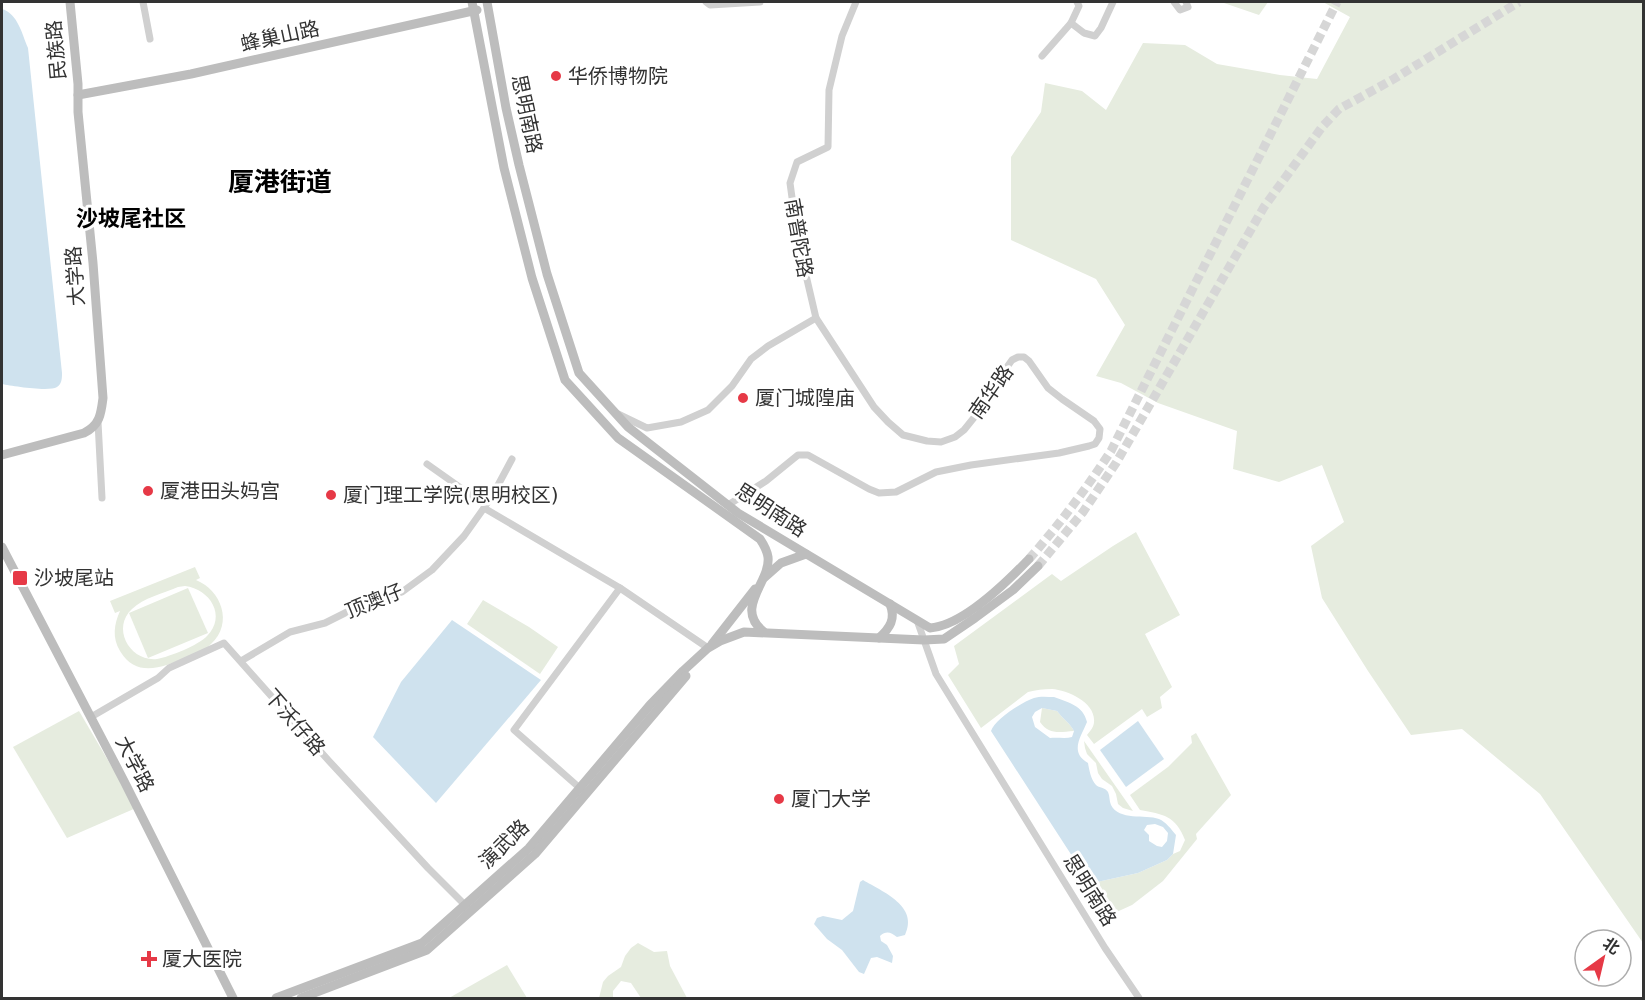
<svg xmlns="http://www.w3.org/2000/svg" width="1645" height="1000" font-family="'DejaVu Sans','Noto Sans SC',sans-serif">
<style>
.green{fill:#e6ecdf;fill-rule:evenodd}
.water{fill:#cfe2ee;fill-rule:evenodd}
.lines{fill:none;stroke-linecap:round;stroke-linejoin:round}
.secondary-tunnel{stroke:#d6d6d6;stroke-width:9;stroke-dasharray:9 4.5;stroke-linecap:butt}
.street{stroke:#d0d0d0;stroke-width:7}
.secondary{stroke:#bdbdbd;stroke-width:9}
.poi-dot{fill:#e63946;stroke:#fff;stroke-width:2}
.labels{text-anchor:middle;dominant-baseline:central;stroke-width:6;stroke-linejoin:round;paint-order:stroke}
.street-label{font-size:20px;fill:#333;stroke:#fff}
.poi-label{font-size:20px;fill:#333;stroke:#fff;text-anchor:start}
.quarter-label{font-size:22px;font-weight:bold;fill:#000;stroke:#fff}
.district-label{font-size:26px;font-weight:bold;fill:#000;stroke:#fff}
</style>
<rect width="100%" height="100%" fill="#fff"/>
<g class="green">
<polygon points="1221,2 1268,2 1259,15"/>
<polygon points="1323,2 1643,2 1643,943 1540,794 1462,729 1411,735 1368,671 1322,598 1311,546 1344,522 1322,465 1279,482 1233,469 1237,431 1158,403 1121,383 1096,376 1125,325 1096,279 1011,240 1011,157 1041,112 1045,83 1082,91 1106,110 1143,43 1185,45 1217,64 1280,75 1317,79 1350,17"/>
<path d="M1136,532L1180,615L1145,634L1172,687L1160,697L1162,708L1147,717L1142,709L1094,744L1087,735C1090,731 1094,727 1094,722C1096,703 1068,690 1052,689C1043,689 1036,690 1028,692L981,728L948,675L959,664L954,646L1052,574L1061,581L1113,546Z"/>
<path d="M195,567L200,578L196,580C221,590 234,623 211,644C204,651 195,654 187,657C163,667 137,679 120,651C112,638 114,624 120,611L115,613L110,601ZM185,586C210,589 227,616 207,636C199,645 169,657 157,659C130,662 111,628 132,609C143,598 164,593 178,587Z"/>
<polygon points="188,588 208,633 148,658 129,613"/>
<polygon points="483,600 529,627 558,647 540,674 467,624"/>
<path d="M1042,708L1057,711C1063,719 1070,723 1074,731C1059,732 1049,735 1040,722Z"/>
<polygon points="79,711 136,808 67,838 13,747"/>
<path d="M1196,733L1231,795L1196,834L1197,839L1163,881L1132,905L1110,915L1087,894L1097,882L1138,873L1167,860L1173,854L1180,851L1185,840C1176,816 1163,814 1140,810L1130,795L1168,767L1192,743L1191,736Z"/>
<polygon points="1084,741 1133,811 1123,808 1118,804 1116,794 1112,786 1102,779 1098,773 1096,763 1087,754 1085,748"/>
<polygon points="638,943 654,952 667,951 670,966 687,998 641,998 631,983 621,981 613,991 613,998 599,998 603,982 608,976 621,967 625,956 631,948"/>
<polygon points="507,965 527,998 449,998"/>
</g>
<g class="water">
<path d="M2,9C18,14 22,34 28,48L62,373C62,378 62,384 57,387C49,392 12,386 2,384Z"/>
<polygon points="452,620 541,680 436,803 373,737 401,682"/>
<path d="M1054,697C1069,703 1083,705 1087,722C1081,737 1069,752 1088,763C1089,769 1091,780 1096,785C1099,788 1105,787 1108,792C1110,796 1109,801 1111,805C1119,821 1145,814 1159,819C1166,822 1171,829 1176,835L1173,854L1167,860L1138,873L1097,882L1085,876L991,731C995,719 1022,702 1034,698C1040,696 1048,697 1054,697ZM1042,708L1057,711C1063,719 1070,723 1074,731L1072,737C1065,739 1058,737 1050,738L1035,727L1032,717L1035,712ZM1155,824L1163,827L1168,833L1167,841L1162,847L1157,846L1149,841V835L1144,830L1147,825Z"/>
<polygon points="1138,721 1164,759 1126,787 1100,750"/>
<path d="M863,880C883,892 919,906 905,935L897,937C891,933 887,930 880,936L881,941L887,945L893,956L892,963L877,957L871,958L864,974L859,972L842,950L827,939L814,924L817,918L823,916L842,920L853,911L860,882Z"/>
</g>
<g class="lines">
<g class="secondary-tunnel">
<path d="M1029,559C1059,525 1086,489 1111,451L1337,2"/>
<polyline points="1038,566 1083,512 1116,463 1264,207 1322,127 1339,109 1392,80 1519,2"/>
</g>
<g class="street">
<polyline points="143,2 150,39"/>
<polyline points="706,2 710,5 760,2"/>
<polyline points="1077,2 1079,6 1071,23 1084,33 1095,36 1101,28 1113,2"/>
<polyline points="1174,2 1180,10 1188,7 1186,2"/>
<polyline points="1042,56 1071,23"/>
<polyline points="816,318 798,241 790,183 797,162 828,147 829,90 842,36 856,2"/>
<polyline points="618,414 647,428 681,422 708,410 732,386 751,359 768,346 816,318 874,407 888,422 903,435 927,441 941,442 955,437 964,430 993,394 1001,381 1007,367 1012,360 1018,357 1024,357 1029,361 1048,388 1062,399 1094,421 1100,429 1099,438 1095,444 1089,446 1059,453 971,465 936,472 896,492 879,493 869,489 808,455 798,455 766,481 728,505"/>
<polyline points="98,422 102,498"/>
<polyline points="427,464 485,505"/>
<polyline points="484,508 497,487 512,459"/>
<polyline points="918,623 936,674 1105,948 1139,998"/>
<polyline points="241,661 290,632 325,623 359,606 402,592 432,570 464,536 484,508 620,588 708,648"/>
<polyline points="91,717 158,678 169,668 224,643 329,761 428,868 468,908"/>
<polyline points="582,790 514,730 620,588"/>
</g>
<g class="secondary">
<path d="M472,2L504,168L532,278L565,380L618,438L760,539C764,545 767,550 768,557C771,582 733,608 764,632"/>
<path d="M487,2L506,108L519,165L547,274L579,373L628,427L738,513L930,628C962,626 1007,582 1029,559"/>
<polyline points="78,95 191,74 477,10"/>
<path d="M2,455L84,433C100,425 101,414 103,398L93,263L78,112V84L70,2"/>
<polyline points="2,547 124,781 233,998"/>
<polyline points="764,578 781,563 806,554"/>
<path d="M879,638C890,628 896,619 890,604"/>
<polyline points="712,644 755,589"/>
<polyline points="276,998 422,943 529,848 650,705 683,671 708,648 720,641 744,632 924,640 944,639 975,618 1013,590 1038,566"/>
<polyline points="301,998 427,950 535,854 686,676"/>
</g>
</g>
<g class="poi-dot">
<circle cx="556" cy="76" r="6"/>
<circle cx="743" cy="398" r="6"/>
<circle cx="148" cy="491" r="6"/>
<circle cx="331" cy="495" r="6"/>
<rect x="12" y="570" width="16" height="16" rx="3"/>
<circle cx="779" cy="799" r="6"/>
<path d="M146 950h6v6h6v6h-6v6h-6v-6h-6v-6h6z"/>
</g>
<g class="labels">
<g class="street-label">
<text transform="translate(280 36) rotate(-12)">蜂巢山路</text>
<text transform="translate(56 50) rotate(-95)">民族路</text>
<text transform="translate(527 114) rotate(78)">思明南路</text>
<text transform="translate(799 238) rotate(80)">南普陀路</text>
<text transform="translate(75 276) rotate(-94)">大学路</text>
<text transform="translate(991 392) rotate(-55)">南华路</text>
<text transform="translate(771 510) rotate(33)">思明南路</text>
<text transform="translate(374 601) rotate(-22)">顶澳仔</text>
<text transform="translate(295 722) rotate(49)">下沃仔路</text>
<text transform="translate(135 764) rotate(63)">大学路</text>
<text transform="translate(504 844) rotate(-44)">演武路</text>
<text transform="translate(1090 890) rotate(58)">思明南路</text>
</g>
<g class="poi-label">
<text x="568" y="76">华侨博物院</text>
<text x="755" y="398">厦门城隍庙</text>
<text x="160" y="491">厦港田头妈宫</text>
<text x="343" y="495">厦门理工学院(思明校区)</text>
<text x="34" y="578">沙坡尾站</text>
<text x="791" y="799">厦门大学</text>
<text x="162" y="959">厦大医院</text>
</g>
<g class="quarter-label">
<text x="131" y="218">沙坡尾社区</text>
</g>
<g class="district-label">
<text x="280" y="182">厦港街道</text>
</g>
</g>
<rect width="1645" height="1000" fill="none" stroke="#333333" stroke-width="6"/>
<g transform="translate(1603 958) rotate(34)"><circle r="28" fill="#ffffff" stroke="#adadad" stroke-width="1.5"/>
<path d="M0-4.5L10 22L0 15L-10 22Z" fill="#e63946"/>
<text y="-9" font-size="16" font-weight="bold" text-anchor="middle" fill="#333333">北</text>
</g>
</svg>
